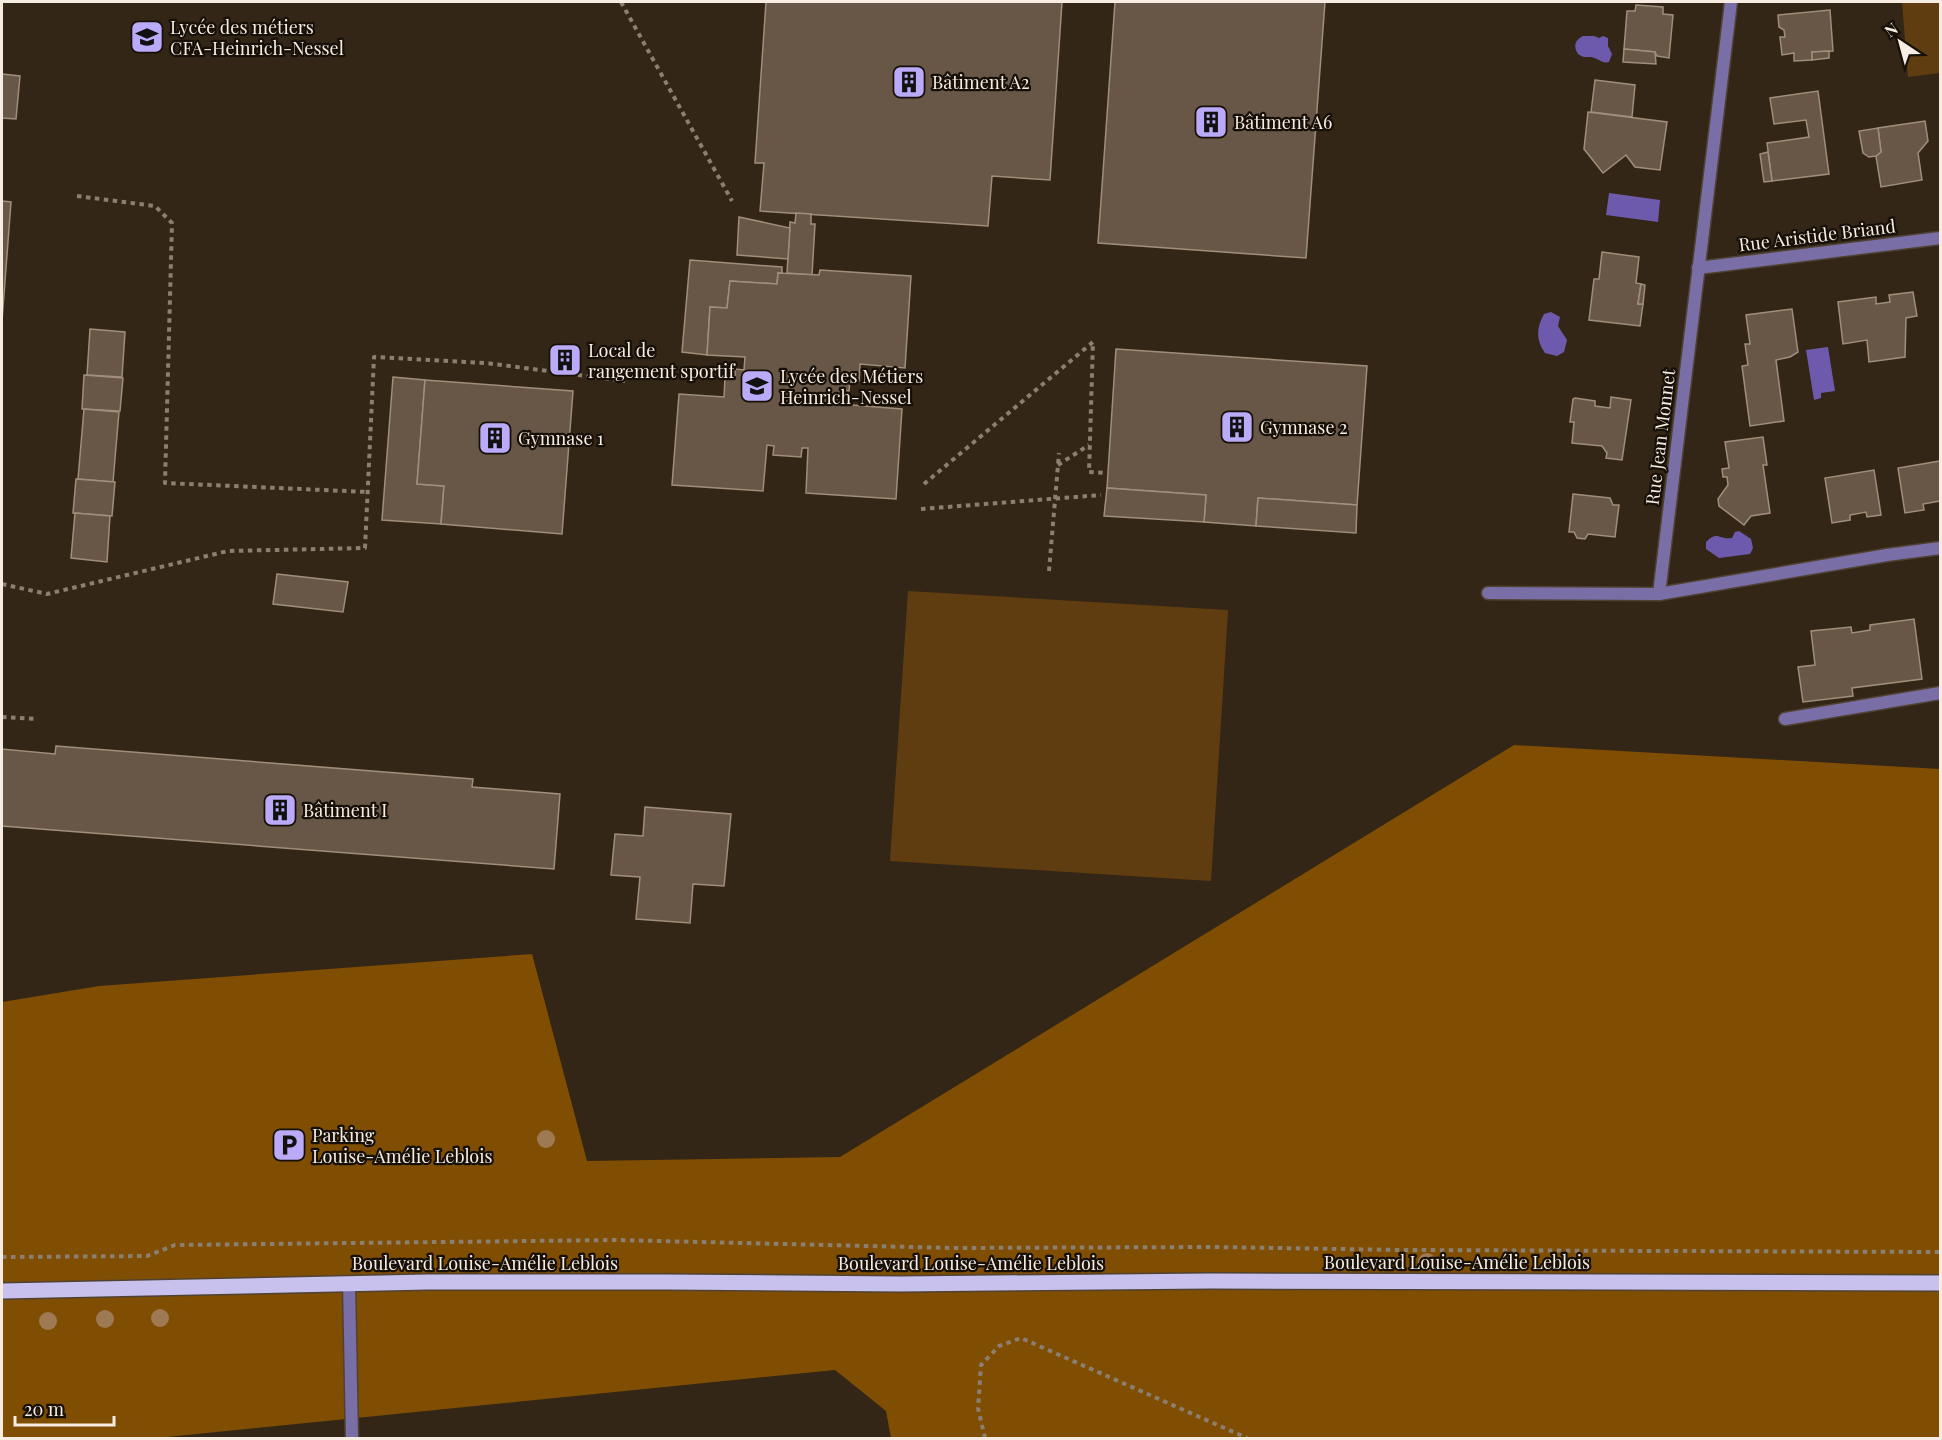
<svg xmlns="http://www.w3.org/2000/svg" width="1942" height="1440" font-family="'Playfair Display',serif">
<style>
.green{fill:#603d10}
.forest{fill:#804e02}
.water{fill:#6e5aad}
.building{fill:#685746;stroke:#a08e7b;stroke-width:1.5}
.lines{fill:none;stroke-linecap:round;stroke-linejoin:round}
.lane-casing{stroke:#4f4233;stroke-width:15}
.street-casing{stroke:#4f4233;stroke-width:15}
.primary-casing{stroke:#4f4233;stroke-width:18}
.path{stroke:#8b7f72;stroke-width:4;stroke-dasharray:4.5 4.5;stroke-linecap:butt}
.lane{stroke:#796ea5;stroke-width:12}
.street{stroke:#796ea5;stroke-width:12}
.primary{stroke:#c8c0ed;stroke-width:15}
.tree{fill:#9e7a54}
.labels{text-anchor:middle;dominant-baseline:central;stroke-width:4.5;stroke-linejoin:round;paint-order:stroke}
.poi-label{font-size:18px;fill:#f6ece2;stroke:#171009;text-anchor:start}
.street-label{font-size:18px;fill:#f6ece2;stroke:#171009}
</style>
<rect width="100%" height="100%" fill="#342616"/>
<g class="green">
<polygon points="1902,2 1940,2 1940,73 1908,77"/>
<polygon points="908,591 1228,610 1211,881 890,861"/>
</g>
<polygon class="forest" points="1514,745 1940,769 1940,1438 891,1438 886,1411 835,1370 157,1438 2,1438 2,1002 99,986 532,954 587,1161 840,1157"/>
<g class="water">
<path d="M1583,36H1594L1599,38L1603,36L1608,38V46L1612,54L1609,62C1602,64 1598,58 1591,57C1585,57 1584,58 1578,54C1573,46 1575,40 1583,36Z"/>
<polygon points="1609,193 1660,200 1658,222 1606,215"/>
<path d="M1551,312L1560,317L1558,326L1567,340L1564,352L1557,356L1545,353C1536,340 1536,328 1544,314Z"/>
<polygon points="1828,347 1835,391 1821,393 1821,398 1814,400 1806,350"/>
<path d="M1739,531L1751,539L1753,548L1750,554L1719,558L1706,549V542C1718,530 1718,540 1732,538L1735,532Z"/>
</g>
<g class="building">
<polygon points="766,2 1062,2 1050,180 992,176 988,226 760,211 764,163 755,163"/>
<polygon points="1115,2 1325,2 1306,258 1098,243"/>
<polygon points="1636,5 1663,7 1663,14 1673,15 1669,58 1657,56 1655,52 1624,49 1627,11 1635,11"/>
<polygon points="1830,10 1833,51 1812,52 1812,60 1794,61 1794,53 1782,55 1780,37 1785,37 1784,30 1779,27 1778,15"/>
<polygon points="1624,49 1655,52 1656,64 1623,62"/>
<polygon points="1829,51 1829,58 1812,60 1812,52"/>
<polygon points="2,74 20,76 16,119 2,118"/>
<polygon points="1595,80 1635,85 1632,117 1591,112"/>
<polygon points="1818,91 1829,174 1772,181 1767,143 1809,137 1806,120 1774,124 1770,98"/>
<polygon points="1588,112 1667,122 1660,170 1635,167 1626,155 1603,173 1584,149"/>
<polygon points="1925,121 1928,141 1918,153 1922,180 1881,187 1876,156 1881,152 1878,128"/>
<polygon points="1878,128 1881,152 1876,156 1869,157 1863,153 1859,131"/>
<polygon points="1768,152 1772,181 1764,182 1760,154"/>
<polygon points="2,201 11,202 2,321"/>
<polygon points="796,213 811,214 811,224 815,224 812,275 787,273 790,222 795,223"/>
<polygon points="739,217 790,228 788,259 737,255"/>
<polygon points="1602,252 1639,257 1636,283 1641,284 1638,304 1643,304 1640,326 1589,320 1594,279 1599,279"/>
<polygon points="690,260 782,267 782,273 778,273 777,284 730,281 727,308 710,307 707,355 682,352"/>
<polygon points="820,270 911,276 905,368 860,364 859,381 850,380 849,391 842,390 840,404 902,409 896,499 806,493 808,448 802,448 801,457 773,455 774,446 767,445 763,491 672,485 679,394 724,397 725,378 735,379 735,369 744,370 745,357 707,355 710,307 727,308 730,281 777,284 778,273 819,275"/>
<polygon points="1641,284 1645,285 1643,304 1638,304"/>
<polygon points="1913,292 1917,316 1906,318 1905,357 1869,362 1867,340 1843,344 1838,302 1876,297 1876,304 1890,302 1889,295"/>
<polygon points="1792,309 1798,352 1790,357 1776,360 1784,421 1750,426 1742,366 1748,365 1745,344 1750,344 1746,315"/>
<polygon points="90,329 125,332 122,377 87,375"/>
<polygon points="1116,349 1367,366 1357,505 1258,498 1256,526 1204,522 1206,495 1107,488"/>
<polygon points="555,353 578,355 576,368 553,366"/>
<polygon points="84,375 123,378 120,411 82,409"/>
<polygon points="393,377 425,380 417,484 444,486 441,524 382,520"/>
<polygon points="425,380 573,391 562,534 441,524 444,486 417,484"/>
<polygon points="1611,397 1631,400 1622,460 1606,458 1607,453 1602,446 1572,443 1574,422 1570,422 1573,399 1575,398 1595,401 1595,406 1610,408"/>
<polygon points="84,409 119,412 113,482 78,479"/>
<polygon points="1763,437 1767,465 1763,465 1770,513 1751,516 1744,525 1719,506 1718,499 1728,485 1727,477 1723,477 1722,469 1729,468 1725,442"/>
<polygon points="1940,461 1940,507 1940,501 1923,504 1924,510 1905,513 1898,468"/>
<polygon points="1874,470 1881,515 1867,517 1866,512 1850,515 1850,520 1832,523 1825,478"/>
<polygon points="76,479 115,482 112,516 73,513"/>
<polygon points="1107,488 1206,495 1204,522 1104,516"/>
<polygon points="1573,494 1610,498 1613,505 1619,505 1615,537 1588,534 1585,539 1577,538 1574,532 1569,532"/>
<polygon points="1258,498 1357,505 1356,533 1256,526"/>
<polygon points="75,513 110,516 107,562 71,558"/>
<polygon points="277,574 348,582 343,612 273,604"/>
<polygon points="1914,619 1922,679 1852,688 1853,696 1803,702 1798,667 1815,665 1811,631 1851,627 1852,633 1870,630 1870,625"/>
<polygon points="56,746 473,779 472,787 560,794 554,869 2,826 2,749 55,754"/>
<polygon points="645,807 731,814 724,886 693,884 690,923 636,919 640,877 611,875 615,834 643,836"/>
</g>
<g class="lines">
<defs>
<g id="lane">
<polyline points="1785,719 1940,693"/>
<polyline points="349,1283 352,1438"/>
</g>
<g id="street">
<polyline points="1731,2 1659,594 1887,555 1940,548"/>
<polyline points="1698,268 1940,238"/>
<polyline points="1488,593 1659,594"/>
</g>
<polyline id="primary" points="2,1291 428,1282 665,1282 899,1284 1211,1281 1940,1283"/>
</defs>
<use href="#lane" class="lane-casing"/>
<use href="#street" class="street-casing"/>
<use href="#primary" class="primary-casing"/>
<g class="path">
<polyline points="621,2 732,201"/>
<polyline points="77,196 155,206 172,223 165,483 368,492"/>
<polyline points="1058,465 1089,445"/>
<polyline points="924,484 1093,342 1089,472 1105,473"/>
<polyline points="921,509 1101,495"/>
<polyline points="1049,571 1059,453"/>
<polyline points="2,584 47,594 228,551 365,548 374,357 486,363 625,381"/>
<polyline points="2,717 38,719"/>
<polyline points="2,1257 147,1256 175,1245 617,1240 953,1248 1214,1247 1402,1250 1940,1252"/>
<polyline points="985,1438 978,1408 981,1365 999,1346 1021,1338 1247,1438"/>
</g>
<use href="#lane" class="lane"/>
<use href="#street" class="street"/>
<use href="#primary" class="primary"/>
</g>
<g class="tree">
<circle cx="546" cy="1139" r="9"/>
<circle cx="1427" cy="1262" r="9"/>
<circle cx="160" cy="1318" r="9"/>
<circle cx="105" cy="1319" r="9"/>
<circle cx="48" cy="1321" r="9"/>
</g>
<defs>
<symbol id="school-square" viewBox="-11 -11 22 22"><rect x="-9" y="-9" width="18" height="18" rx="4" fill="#baaaf7" stroke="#171009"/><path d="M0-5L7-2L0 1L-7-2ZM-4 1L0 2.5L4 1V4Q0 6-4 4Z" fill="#111"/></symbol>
<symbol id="building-square" viewBox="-11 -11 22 22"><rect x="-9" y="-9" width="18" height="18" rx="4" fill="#baaaf7" stroke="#171009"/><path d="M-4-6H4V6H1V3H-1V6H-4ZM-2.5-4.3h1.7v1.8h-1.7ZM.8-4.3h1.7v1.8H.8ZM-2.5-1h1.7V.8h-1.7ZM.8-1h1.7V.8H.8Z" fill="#111"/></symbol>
<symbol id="parking-square" viewBox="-11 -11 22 22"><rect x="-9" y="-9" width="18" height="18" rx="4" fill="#baaaf7" stroke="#171009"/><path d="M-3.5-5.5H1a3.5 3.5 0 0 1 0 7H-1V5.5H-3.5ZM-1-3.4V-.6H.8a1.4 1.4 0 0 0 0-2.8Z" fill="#111"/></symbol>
</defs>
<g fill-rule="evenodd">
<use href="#school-square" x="128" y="18" width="38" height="38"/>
<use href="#building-square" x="890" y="63" width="38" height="38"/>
<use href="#building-square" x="1192" y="103" width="38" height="38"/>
<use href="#building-square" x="546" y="341" width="38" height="38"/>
<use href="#school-square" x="738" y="367" width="38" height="38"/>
<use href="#building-square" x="1218" y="408" width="38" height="38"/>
<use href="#building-square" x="476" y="419" width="38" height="38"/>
<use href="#building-square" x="261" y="791" width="38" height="38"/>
<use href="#parking-square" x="270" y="1126" width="38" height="38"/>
</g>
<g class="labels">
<g class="poi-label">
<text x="170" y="27">Lycée des métiers<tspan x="170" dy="21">CFA-Heinrich-Nessel</tspan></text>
<text x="932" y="82">Bâtiment A2</text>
<text x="1234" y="122">Bâtiment A6</text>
<text x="588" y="350">Local de<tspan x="588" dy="21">rangement sportif</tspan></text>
<text x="780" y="376">Lycée des Métiers<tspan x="780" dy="21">Heinrich-Nessel</tspan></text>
<text x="1260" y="427">Gymnase 2</text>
<text x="518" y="438">Gymnase 1</text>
<text x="303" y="810">Bâtiment I</text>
<text x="312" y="1135">Parking<tspan x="312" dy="21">Louise-Amélie Leblois</tspan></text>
</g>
<g class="street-label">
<text transform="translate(1817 235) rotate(-7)">Rue Aristide Briand</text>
<text transform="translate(1660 437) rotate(-83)">Rue Jean Monnet</text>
<text x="1457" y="1262">Boulevard Louise-Amélie Leblois</text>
<text x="485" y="1263">Boulevard Louise-Amélie Leblois</text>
<text x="971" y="1263">Boulevard Louise-Amélie Leblois</text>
</g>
</g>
<rect width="1942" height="1440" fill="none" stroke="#f6ece2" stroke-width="6"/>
<g transform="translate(1900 42) rotate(324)" stroke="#171009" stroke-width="4.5" paint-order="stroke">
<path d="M0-4.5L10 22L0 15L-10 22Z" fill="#f6ece2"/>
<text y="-9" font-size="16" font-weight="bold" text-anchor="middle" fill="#f6ece2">N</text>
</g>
<path d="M15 1416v9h99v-9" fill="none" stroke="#f6ece2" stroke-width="3"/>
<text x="24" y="1416" font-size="18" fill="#f6ece2" stroke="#171009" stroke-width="4.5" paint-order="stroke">20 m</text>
</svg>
